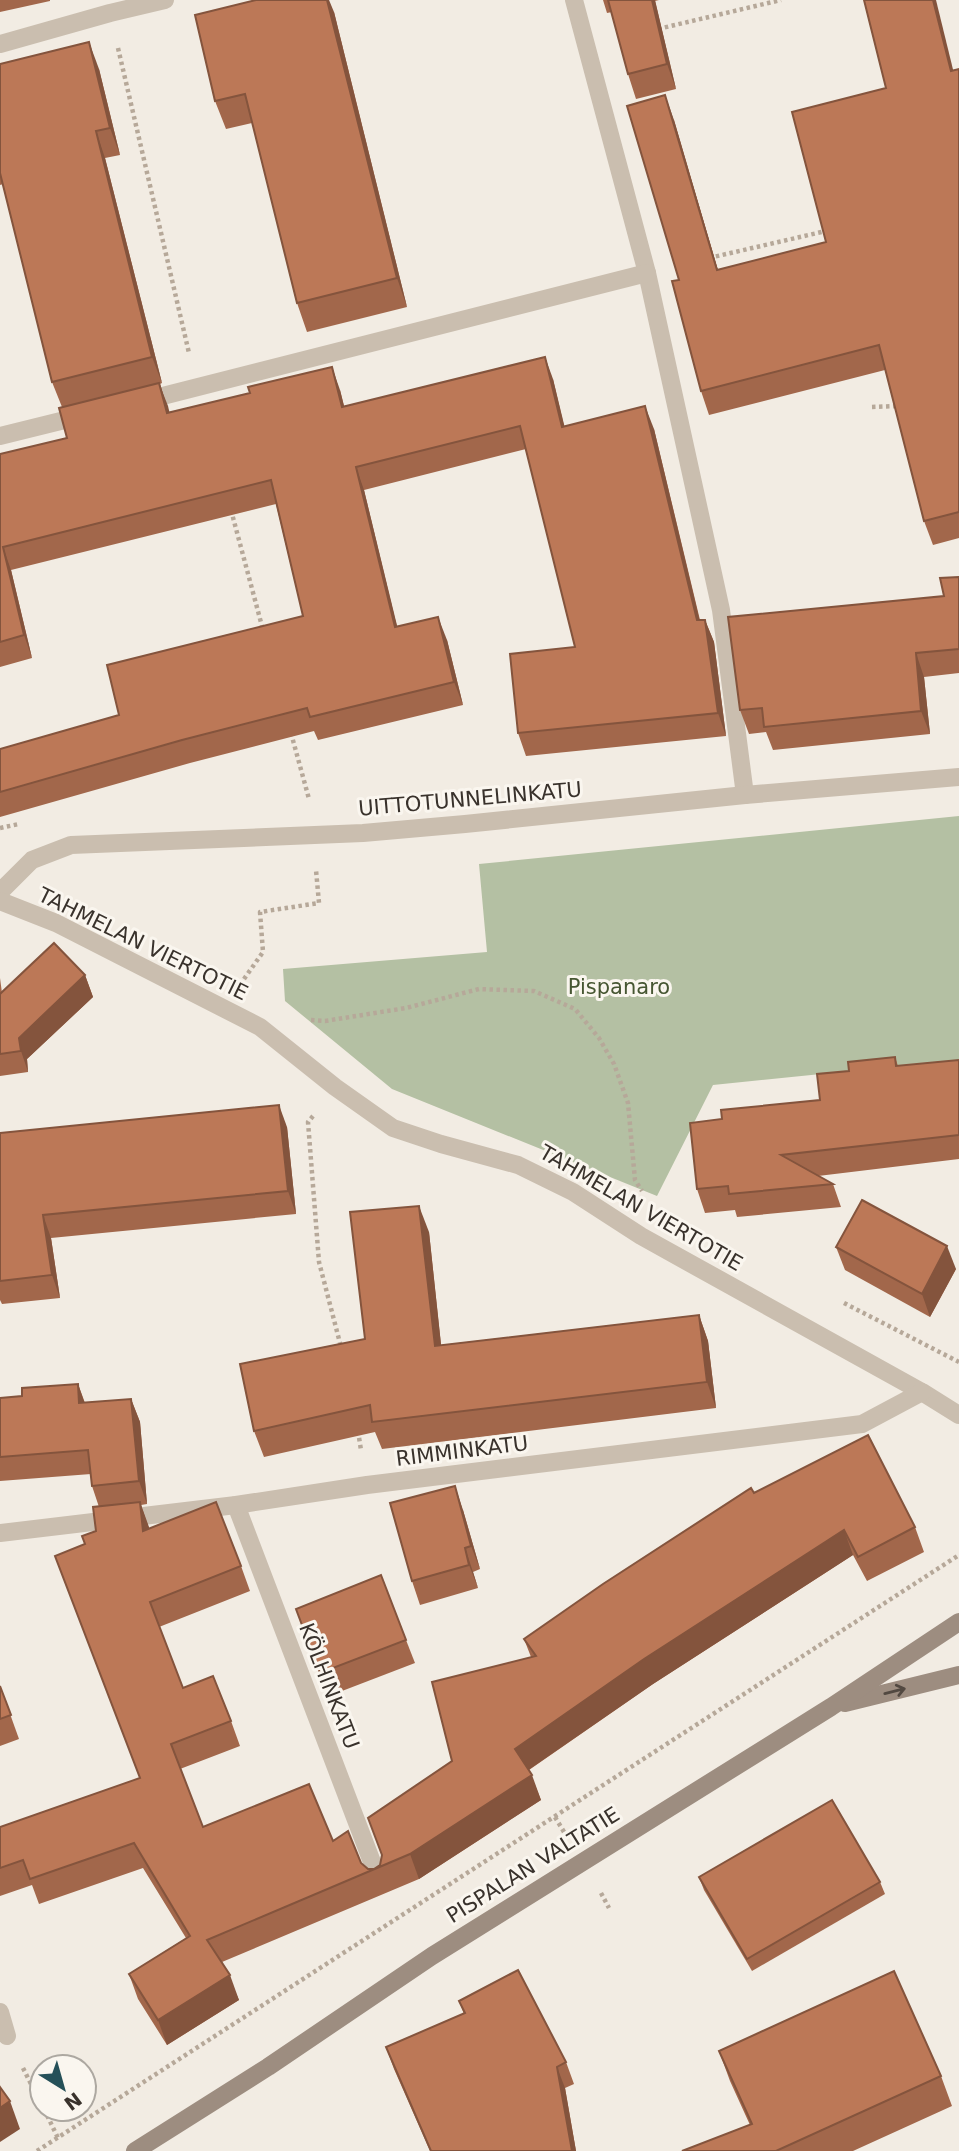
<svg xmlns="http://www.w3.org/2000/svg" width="959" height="2151" font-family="'DejaVu Sans',sans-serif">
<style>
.green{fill:#b4c0a3}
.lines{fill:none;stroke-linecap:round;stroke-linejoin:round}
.path{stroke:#b6a899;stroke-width:4.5;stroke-dasharray:3.5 3.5;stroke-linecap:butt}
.service{stroke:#cabeaf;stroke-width:18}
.minor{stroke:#cabeaf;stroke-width:18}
.secondary{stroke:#9d8d80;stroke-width:18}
.wall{fill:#a2674b}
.shaded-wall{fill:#84543d}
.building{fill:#bc7857;stroke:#84543d;stroke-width:2}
.oneway{stroke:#524941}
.labels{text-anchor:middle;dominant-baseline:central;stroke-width:6;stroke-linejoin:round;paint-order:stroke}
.street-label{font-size:21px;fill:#39322c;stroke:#faf6ef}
.park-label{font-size:21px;fill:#465632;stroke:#faf6ef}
</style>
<rect width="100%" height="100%" fill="#f2ece3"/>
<polygon class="green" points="959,816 959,1060 713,1085 657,1196 392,1089 285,1001 283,969 487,952 479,864"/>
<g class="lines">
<g class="path">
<polyline points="658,29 781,0"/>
<polyline points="118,48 189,353"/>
<polyline points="709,258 826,231"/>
<polyline points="872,407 899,406"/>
<polyline points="231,510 263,630"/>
<polyline points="291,733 309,799"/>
<polyline points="0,828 19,824"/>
<polyline points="244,979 263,952 260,912 319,903 316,870"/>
<polyline points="311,1020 325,1021 406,1008 479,989 534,991 575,1009 599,1038 614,1064 628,1103 635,1180 642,1191"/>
<polyline points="313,1116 308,1122 319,1262 341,1347"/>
<polyline points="844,1303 959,1362"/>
<polyline points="358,1431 361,1450"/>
<polyline points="555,1817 564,1832"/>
<polyline points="601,1893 609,1908"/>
<polyline points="23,2068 42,2106"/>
<polyline points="44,2109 58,2138"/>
<polyline points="37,2151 959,1555"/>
</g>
<g class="service">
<polyline points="574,0 647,273 721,610 745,795"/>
<polyline points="0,44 110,13 165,0"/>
<polyline points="143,401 647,273"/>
<polyline points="0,436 85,415"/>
</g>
<g class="minor">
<polyline points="0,892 32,860 71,845 363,833 465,824 745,795 959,777"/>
<polyline points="0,901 56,923 260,1027 335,1087 393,1128 441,1144 518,1165 573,1192 641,1236 922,1392 959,1415"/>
<polyline points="236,1505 380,1883"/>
<polyline points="0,1533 236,1505 367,1485 862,1424 922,1392"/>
<polyline points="0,2012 7,2036"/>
</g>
<g class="secondary">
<polyline points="845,1703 959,1675"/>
<polyline points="135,2151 268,2067 432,1956 831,1707 959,1622"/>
</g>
</g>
<g class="wall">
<polygon points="0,0 50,0 50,1 0,12"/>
<polygon points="603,0 659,0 655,1 676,89 636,99 628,74 612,12 607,13"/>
<polygon points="334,12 407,307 307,332 297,303 252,123 226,129 215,101"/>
<polygon points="0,64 99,69 120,155 105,158 162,383 160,384 169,413 340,390 344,406 553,379 564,426 654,429 700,620 705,620 714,642 726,736 526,756 518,733 575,647 526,449 364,490 397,627 447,640 463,705 318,740 314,731 190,763 0,817 0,749 119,715 303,616 276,504 11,570 32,658 0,667 0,454 67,438 62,407 52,382 3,184 0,185"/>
<polygon points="959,69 959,538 933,545 924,521 885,370 709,415 701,391 679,280 674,120 718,270 826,242 886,88"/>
<polygon points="959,577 959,673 924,677 930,734 773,750 766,732 749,734 740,710 944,596"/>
<polygon points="85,975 93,997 27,1059 28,1072 0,1076 0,978 2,993"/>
<polygon points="895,1057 898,1066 959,1060 959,1159 818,1176 833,1184 841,1207 737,1217 735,1210 705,1213 697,1189 722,1119 820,1100 849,1071"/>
<polygon points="287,1127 296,1214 51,1238 60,1298 2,1304 0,1300 0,1133"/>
<polygon points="429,1232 441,1345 699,1315 708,1341 716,1408 382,1449 375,1432 264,1457 254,1431 365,1339"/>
<polygon points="836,1247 956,1269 930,1317 845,1270"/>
<polygon points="78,1384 85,1403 131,1399 140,1422 147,1504 141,1505 149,1529 241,1566 250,1591 159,1627 183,1688 231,1721 240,1746 180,1769 203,1827 333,1841 368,1869 374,1869 380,1865 452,1761 531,1657 524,1639 754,1493 915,1527 924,1552 867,1581 853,1555 653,1684 529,1770 541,1800 419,1879 222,1962 239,2000 167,2045 138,1999 129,1974 186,1938 143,1868 39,1904 32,1885 0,1896 0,1827 140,1778 85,1544 96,1531 99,1507 92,1486 91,1474 0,1481 0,1398 22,1396"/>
<polygon points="463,1510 480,1569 473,1572 478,1588 420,1605 412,1581"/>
<polygon points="296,1609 406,1640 415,1663 329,1696"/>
<polygon points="0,1686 19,1739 0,1746"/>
<polygon points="699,1877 880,1882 885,1894 752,1971 704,1890"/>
<polygon points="459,2001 566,2062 574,2084 565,2088 576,2151 430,2151 394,2069 386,2047 464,2014"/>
<polygon points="719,2051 941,2076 952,2106 853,2151 682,2151 750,2125 730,2081"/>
</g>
<g class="shaded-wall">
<polygon points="327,0 329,0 334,12 407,307 397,278"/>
<polygon points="652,0 655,0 676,89 667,64"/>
<polygon points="933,0 936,0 959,94 951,71"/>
<polygon points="89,42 99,69 120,155 110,128"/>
<polygon points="665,95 674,120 725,295 717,270"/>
<polygon points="96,131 105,158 162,383 152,357"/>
<polygon points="545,357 553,379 570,449 562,427"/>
<polygon points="332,367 340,390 350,430 342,407"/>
<polygon points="159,383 168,406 175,436 167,413"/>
<polygon points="645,406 654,429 705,643 697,620"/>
<polygon points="356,467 364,490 403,650 395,627"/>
<polygon points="3,547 11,570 32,658 24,635"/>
<polygon points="438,617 447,640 463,705 454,682"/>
<polygon points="705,620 714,642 726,736 718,713"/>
<polygon points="916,653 924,677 930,734 921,711"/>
<polygon points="85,975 93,997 27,1059 28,1072 21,1051 19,1038"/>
<polygon points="279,1105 287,1127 296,1214 288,1191"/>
<polygon points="419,1206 429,1232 444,1372 435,1346"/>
<polygon points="43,1215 51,1238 60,1298 52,1275"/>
<polygon points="947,1246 956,1269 930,1317 922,1294"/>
<polygon points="699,1315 708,1341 716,1408 707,1382"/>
<polygon points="78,1384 86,1407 79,1403"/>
<polygon points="131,1399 140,1422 147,1504 139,1481"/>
<polygon points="455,1486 463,1510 480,1569 471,1546"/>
<polygon points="140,1502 149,1527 152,1556 143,1531"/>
<polygon points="844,1530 853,1555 653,1684 524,1773 515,1749 644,1659"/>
<polygon points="465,1548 473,1572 478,1588 469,1565"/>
<polygon points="532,1775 541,1800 419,1879 410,1854"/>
<polygon points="230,1975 239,2000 167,2045 158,2020"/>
<polygon points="557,2067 565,2088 576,2151 572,2151"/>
<polygon points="10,2101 20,2129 0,2142 0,2108"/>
</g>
<g class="building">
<polygon points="256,0 327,0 397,278 297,303 245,94 215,101 195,15"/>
<polygon points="608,0 652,0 667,64 628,74"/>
<polygon points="864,0 933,0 951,71 959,69 959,512 924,521 879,345 701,391 672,281 679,280 627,106 665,95 717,270 826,242 792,112 886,88"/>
<polygon points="89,42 110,128 96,131 152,357 52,382 0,173 0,64"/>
<polygon points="545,357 562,427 645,406 697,620 705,620 718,713 518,733 510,654 575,647 520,426 356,467 395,627 438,617 454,682 310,717 307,708 182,740 0,792 0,749 119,715 107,665 303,616 271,480 3,547 24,635 0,642 0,454 67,438 59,408 159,383 167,413 250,393 248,387 332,367 342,407"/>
<polygon points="959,577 959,649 916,653 921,711 764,727 762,708 740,710 728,617 944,596 940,578"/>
<polygon points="54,943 85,975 19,1038 21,1051 0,1054 0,994"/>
<polygon points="895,1057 896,1066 959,1060 959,1135 781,1155 833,1184 729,1194 728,1186 697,1189 690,1123 722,1119 721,1110 820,1100 817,1074 849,1071 848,1062"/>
<polygon points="279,1105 288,1191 43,1215 52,1275 0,1281 0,1133"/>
<polygon points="862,1200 947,1246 922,1294 836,1247"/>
<polygon points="419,1206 435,1346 699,1315 707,1382 372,1422 370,1405 254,1431 240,1364 365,1339 350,1212"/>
<polygon points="78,1384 79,1403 131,1399 139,1481 92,1486 88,1450 0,1457 0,1398 22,1396 22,1388"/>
<polygon points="868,1435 915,1527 858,1557 844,1530 644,1659 515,1749 532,1775 410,1854 207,1940 230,1975 158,2020 129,1974 190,1936 134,1843 30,1879 23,1860 0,1868 0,1827 140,1778 55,1556 85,1544 82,1536 96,1531 93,1507 140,1502 143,1531 216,1502 241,1566 150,1602 183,1688 213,1676 231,1721 171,1744 203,1827 309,1784 333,1841 348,1831 361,1863 368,1869 374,1869 380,1865 382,1855 368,1818 452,1761 432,1682 536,1656 524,1639 603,1584 751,1488 754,1493"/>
<polygon points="455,1486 471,1546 465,1548 469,1565 412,1581 390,1503"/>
<polygon points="381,1575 406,1640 320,1673 296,1609"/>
<polygon points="0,1686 11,1715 0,1719"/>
<polygon points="832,1800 880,1882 747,1959 699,1877"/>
<polygon points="518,1970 566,2062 557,2067 572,2151 431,2151 386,2047 465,2013 459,2001"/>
<polygon points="894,1971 941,2076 776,2151 682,2151 752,2124 719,2051"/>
<polygon points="0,2087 10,2101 0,2108"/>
</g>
<defs><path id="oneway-shaft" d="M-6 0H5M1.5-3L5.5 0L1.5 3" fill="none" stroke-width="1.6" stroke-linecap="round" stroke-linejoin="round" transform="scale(1.75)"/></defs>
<use class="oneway" href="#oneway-shaft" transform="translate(895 1691) rotate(-14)"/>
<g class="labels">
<g class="street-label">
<text transform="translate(470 799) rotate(-5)">UITTOTUNNELINKATU</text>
<text transform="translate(143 944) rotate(26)">TAHMELAN VIERTOTIE</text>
<text transform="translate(641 1208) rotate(30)">TAHMELAN VIERTOTIE</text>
<text transform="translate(462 1451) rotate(-7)">RIMMINKATU</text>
<text transform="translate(329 1686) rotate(69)">KÖLHINKATU</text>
<text transform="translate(533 1865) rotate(-32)">PISPALAN VALTATIE</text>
</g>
<g class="park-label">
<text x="619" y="987">Pispanaro</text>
</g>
</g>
<g transform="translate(63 2088) rotate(143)"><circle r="33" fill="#faf6ef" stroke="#ada8a1" stroke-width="2"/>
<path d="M0-5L12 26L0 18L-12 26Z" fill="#255058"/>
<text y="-10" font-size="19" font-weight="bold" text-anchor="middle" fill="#39322c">N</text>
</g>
</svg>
